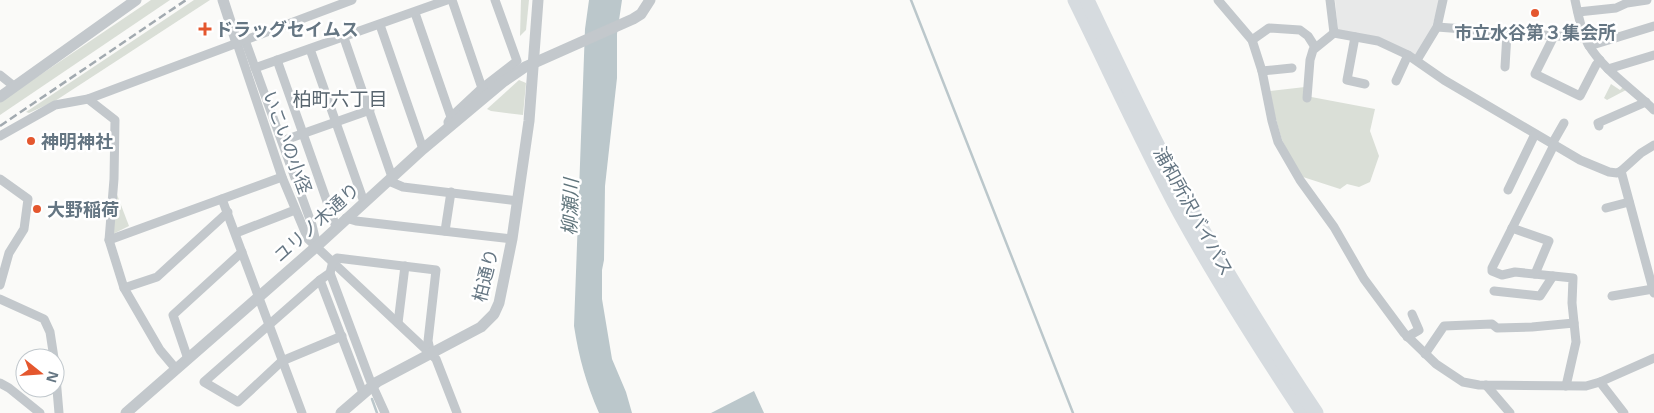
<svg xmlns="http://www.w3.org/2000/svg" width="1654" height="413" font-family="'Noto Sans','Noto Sans JP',sans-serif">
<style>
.built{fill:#e8e9e9}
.green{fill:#dadfd7}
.water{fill:#bbc7cb}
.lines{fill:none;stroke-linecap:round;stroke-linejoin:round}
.stream{stroke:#bbc7cb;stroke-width:2.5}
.minor{stroke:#c3c8cc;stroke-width:9}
.tertiary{stroke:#c3c8cc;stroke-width:11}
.trunk{stroke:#d6dbdf;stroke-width:15}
.rail{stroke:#a2aab0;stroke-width:2.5;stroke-dasharray:8 4;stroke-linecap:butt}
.poi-dot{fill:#e4572e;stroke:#fff;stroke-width:2}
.labels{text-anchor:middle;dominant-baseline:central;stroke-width:5;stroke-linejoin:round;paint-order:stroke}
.poi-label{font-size:18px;font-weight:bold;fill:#657683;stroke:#fff;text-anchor:start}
.street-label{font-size:18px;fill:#657683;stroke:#fff}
.neighbourhood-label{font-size:19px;fill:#57646e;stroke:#fff}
.water-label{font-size:19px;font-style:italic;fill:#60757c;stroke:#fff}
</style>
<rect width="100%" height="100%" fill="#fafaf8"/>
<polygon class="built" points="1335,0 1440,0 1430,34 1415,55 1338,30"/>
<g class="green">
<polygon points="151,0 170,0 0,115 0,102"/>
<polygon points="194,0 210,0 55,101 29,113 26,112"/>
<polygon points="521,0 529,0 526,30 520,36"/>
<polygon points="519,80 526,83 523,115 491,111 487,109"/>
<polygon points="1611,84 1620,90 1623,87 1626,90 1607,100 1604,98"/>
<polygon points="1305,87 1303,93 1306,96 1375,109 1370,131 1379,156 1370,182 1359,187 1347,184 1340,189 1303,177 1297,170 1282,140 1275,116 1270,91"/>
<polygon points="116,192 129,226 113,234"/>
</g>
<g class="water">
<path d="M589,0H622L617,34V78L605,186L604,260L602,270V299L612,359L626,392L632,413H599C586,383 579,358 574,326L585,29Z"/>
<polygon points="754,391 764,413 711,413"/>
</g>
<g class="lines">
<g class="stream">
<polyline points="911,0 1073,413"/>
<polyline points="372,399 377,413"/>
</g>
<g class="minor">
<polyline points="452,0 482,88"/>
<polyline points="1218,0 1252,40 1262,71 1272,121 1278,142 1300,180 1334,227 1364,279 1404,333 1436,364 1463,382 1479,385 1586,386 1600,382 1654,358"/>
<polyline points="1330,0 1334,33"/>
<path d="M1575,0C1578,14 1581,31 1588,44C1604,71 1632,88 1654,110"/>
<polyline points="1578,12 1616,8 1627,3 1647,0"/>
<polyline points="415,13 451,117"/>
<polyline points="380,25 423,149"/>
<polyline points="1437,27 1585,38"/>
<polyline points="1334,33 1378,41 1408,55 1444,80 1580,160 1609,172 1617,173 1621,171 1641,153 1654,145"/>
<polyline points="1554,36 1535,74 1580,96 1596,65 1600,60"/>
<polyline points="1355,37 1347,80 1365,84"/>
<polyline points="344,38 392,177"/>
<polyline points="245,40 312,225 317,246"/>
<polyline points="1252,40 1269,28 1300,30 1308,36 1315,47"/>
<polyline points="237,43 282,177 308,239 436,359 457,413"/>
<polyline points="1589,46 1654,26"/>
<polyline points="310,49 364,202"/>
<polyline points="277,60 336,227"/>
<polyline points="1417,60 1437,27 1443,0"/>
<polyline points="1505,67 1507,33"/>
<polyline points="255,68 447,0"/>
<polyline points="1608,69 1654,55"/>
<polyline points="1262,71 1292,68"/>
<polyline points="0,75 15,87"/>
<polyline points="1396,81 1408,55"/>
<polyline points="1307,98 1310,60 1313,50 1334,33"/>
<polyline points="88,99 115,120 114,179 109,240 124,288 160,350 176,369"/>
<polyline points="1599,126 1598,123 1646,102"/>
<polyline points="449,128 448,122 451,117 482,88 517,61 495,0"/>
<polyline points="0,136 55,105 88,99 352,0"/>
<polyline points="282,141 370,110"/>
<polyline points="1552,144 1564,123"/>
<polyline points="1554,145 1492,268 1492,271 1502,275 1515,272 1573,278 1572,303 1576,342 1566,386"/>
<polyline points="1621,171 1654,293"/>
<polyline points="0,179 28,199 24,229 9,253 0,285"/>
<polyline points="389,181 403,187 518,201"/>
<polyline points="1508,190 1535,134"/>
<polyline points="222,199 302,413"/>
<polyline points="1606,208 1629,202"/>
<polyline points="346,218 356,221 512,239"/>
<polyline points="1512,228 1549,241 1535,274"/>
<polyline points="445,231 451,192"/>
<polyline points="236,233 295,210"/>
<polyline points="109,240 282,177"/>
<polyline points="330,273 370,380 385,413"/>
<polyline points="320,280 363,393"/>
<polyline points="124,288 157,277 228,212"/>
<polyline points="1494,291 1540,296 1553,276"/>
<polyline points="1612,296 1653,289"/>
<polyline points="0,299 44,319 50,332 54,358"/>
<polyline points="398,323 405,266"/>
<polyline points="342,336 282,361 238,402 204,382 320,280 330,273 333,261 337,258 436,270 428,341 431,354"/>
<polyline points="1407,337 1419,330 1412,314"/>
<polyline points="1425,354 1444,326 1492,324 1497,328 1532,327 1574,323"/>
<polyline points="188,359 173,315 242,252"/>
<polyline points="55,366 59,413"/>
<polyline points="1600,382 1624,413"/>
<polyline points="0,383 9,388 40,413"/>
<polyline points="1486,385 1510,413"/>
</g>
<g class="tertiary">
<polyline points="223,0 237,43"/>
<polyline points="0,97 136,0"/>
<polyline points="126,413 317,246 423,149 503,82 525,67 633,19 641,14 650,0"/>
<polyline points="341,413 377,382 481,327 494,314 499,303 512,239 529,121 538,0"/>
</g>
<g class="trunk">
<path d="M1075,0C1110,71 1143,144 1180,213C1218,282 1260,348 1303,413"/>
<path d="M1087,0C1117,63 1146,125 1179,187C1220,264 1267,339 1316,413"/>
</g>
<polyline class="rail" points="0,126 186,0"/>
</g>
<g class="poi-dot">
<circle cx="1535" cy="13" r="5"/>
<path d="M202.5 21.5h5v5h5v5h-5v5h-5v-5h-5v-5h5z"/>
<circle cx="31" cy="141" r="5"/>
<circle cx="37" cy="209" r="5"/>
</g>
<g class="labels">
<g class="poi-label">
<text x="215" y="29">ドラッグセイムス</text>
<text x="1535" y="32" text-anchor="middle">市立水谷第３集会所</text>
<text x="41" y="141">神明神社</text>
<text x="47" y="209">大野稲荷</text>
</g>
<g class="street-label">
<text transform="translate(288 142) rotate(70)">いこいの小径</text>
<text transform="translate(1194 211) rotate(61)">浦和所沢バイパス</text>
<text transform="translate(316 222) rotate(-42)">ユリノ木通り</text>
<text transform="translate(485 275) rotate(-76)">柏通り</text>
</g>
<g class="neighbourhood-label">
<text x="340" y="99">柏町六丁目</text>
</g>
<g class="water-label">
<text transform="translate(570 207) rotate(-88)">柳瀬川</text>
</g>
</g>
<g transform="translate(40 373) rotate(107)"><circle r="24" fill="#ffffff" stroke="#c1c8cd"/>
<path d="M0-4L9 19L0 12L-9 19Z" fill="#e4572e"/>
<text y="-8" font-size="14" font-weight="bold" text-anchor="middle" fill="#657683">N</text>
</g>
</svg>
